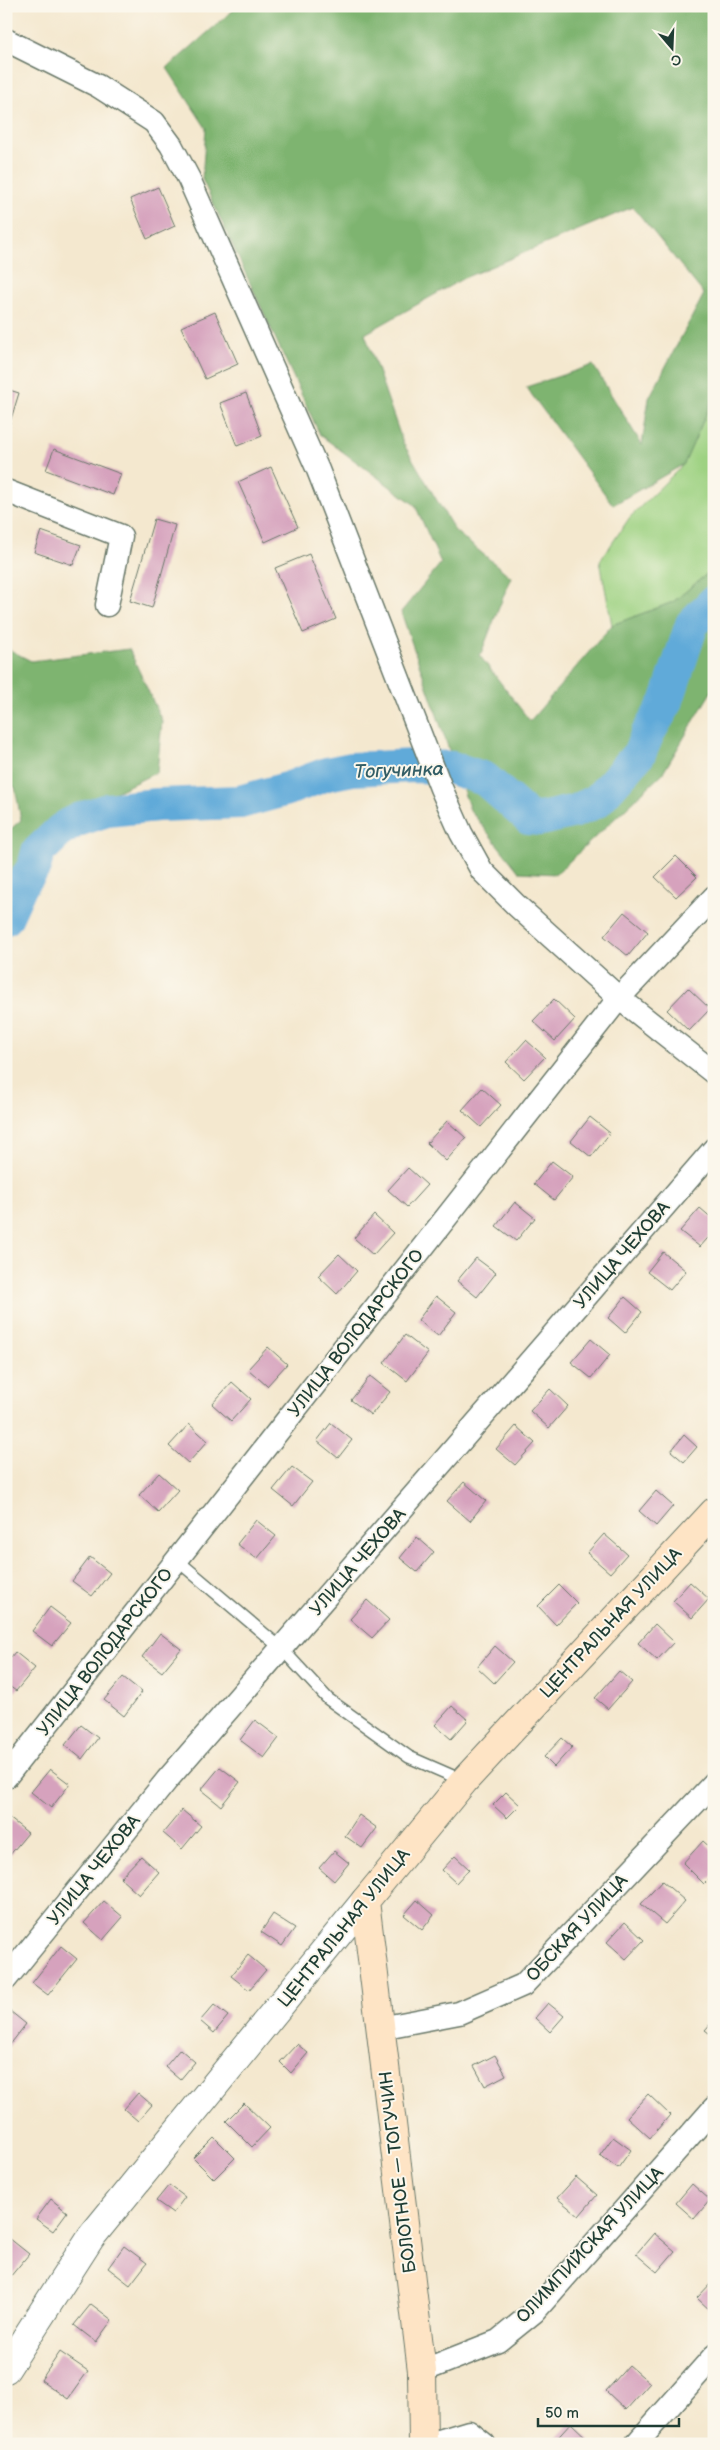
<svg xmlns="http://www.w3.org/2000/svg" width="720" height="2450" font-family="'Balsamiq Sans',sans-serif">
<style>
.green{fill:#9ed282;stroke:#5e885b}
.forest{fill:#7eb470;stroke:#4e7852}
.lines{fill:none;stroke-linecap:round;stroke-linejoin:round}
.river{stroke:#61aad9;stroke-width:34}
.building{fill:#d6a2bd}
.service-casing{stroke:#6a796a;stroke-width:14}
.minor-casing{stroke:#6a796a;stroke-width:25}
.tertiary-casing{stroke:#6a796a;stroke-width:30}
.secondary-casing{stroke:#6a796a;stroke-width:30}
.service{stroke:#fff;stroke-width:11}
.minor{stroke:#fff;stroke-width:22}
.tertiary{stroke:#fff;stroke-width:28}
.secondary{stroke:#fee4c5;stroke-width:28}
.labels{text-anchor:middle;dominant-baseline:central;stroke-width:4;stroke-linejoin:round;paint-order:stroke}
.street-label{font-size:18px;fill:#1f3d34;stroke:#fbf7ec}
.water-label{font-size:19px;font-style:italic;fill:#335e66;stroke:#fbf7ec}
</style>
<rect width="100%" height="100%" fill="#fbf7ec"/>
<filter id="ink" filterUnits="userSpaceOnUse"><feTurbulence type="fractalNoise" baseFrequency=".02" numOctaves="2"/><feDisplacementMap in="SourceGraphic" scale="10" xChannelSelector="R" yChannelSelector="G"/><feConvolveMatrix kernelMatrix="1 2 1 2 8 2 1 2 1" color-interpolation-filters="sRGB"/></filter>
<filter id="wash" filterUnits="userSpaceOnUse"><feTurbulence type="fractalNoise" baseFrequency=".0096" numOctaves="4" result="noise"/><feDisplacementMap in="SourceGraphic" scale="20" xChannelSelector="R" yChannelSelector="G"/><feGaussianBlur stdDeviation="1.12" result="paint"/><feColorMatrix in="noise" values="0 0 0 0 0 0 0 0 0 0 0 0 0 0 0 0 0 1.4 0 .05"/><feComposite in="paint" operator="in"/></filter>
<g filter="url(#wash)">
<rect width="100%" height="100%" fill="#f4e8cf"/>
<polygon class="green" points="714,396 714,568 673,602 612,625 600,561 630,517 684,464"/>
<g class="forest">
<polygon points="238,6 714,6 714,396 684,464 613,505 526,387 593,365 642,445 649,398 704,294 633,207 464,278 365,334 403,443 455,531 511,577 480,656 530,721 612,625 673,602 714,568 714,687 663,773 556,874 519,872 470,810 401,612 441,563 415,505 320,435 202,179 206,128 167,68"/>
<polygon points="6,648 31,661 129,649 162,721 157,772 46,826 6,904 6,833 21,820 15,787 6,785"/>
</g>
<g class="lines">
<polyline class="river" points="6,918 20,887 34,867 38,852 61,830 75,821 107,810 157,805 240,802 287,789 327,774 352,769 414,766 452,768 485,779 529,818 541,819 575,811 597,801 639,754 648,733 666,703 692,624 714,602"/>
</g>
<g id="blocks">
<g class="building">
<polygon points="158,187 175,226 147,239 130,199"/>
<polygon points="215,312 238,364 205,379 181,327"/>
<polygon points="6,389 19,393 7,432 6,432"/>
<polygon points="246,393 262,436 237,446 220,403"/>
<polygon points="54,449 121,474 113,495 46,470"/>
<polygon points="271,467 298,527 265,542 238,482"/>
<polygon points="154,519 175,525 152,608 130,601"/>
<polygon points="41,531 81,545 73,565 34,552"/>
<polygon points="309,554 336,619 303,633 275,568"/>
<polygon points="676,856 697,877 676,897 655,877"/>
<polygon points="624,912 648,932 628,956 604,936"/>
<polygon points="688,988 710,1009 689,1031 667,1010"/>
<polygon points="554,999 575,1019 555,1041 533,1021"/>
<polygon points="526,1040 545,1057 524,1079 506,1062"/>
<polygon points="482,1088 501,1105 481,1127 462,1110"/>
<polygon points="590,1117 610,1133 591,1157 571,1141"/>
<polygon points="447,1121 466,1138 446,1161 427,1143"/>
<polygon points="552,1161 573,1177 554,1200 534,1184"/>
<polygon points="408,1168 427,1185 407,1207 388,1190"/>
<polygon points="515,1202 535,1218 516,1241 496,1226"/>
<polygon points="700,1208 714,1220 714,1231 700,1247 680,1231"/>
<polygon points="374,1215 393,1233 373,1255 354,1238"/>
<polygon points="663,1252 686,1271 670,1290 647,1272"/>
<polygon points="339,1254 357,1271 337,1294 318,1276"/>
<polygon points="476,1258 496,1273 477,1297 457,1281"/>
<polygon points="436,1296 456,1312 438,1336 418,1320"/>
<polygon points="625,1297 642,1312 625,1333 608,1318"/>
<polygon points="405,1335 428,1353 407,1381 384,1363"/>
<polygon points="591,1339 610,1355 591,1378 571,1362"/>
<polygon points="268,1347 287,1364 267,1386 248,1369"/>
<polygon points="370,1376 390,1392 371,1415 351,1400"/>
<polygon points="232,1382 251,1399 231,1421 212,1404"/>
<polygon points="550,1389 568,1406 549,1428 530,1411"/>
<polygon points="331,1423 352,1440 338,1458 317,1441"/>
<polygon points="189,1424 208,1441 188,1463 169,1446"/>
<polygon points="516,1426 535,1443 515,1465 496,1449"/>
<polygon points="684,1435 697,1447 684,1462 671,1451"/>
<polygon points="292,1467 312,1482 293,1506 273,1490"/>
<polygon points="159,1473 178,1490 158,1512 139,1495"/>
<polygon points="464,1482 486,1501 470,1521 447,1501"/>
<polygon points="656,1491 673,1506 656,1526 639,1511"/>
<polygon points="256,1520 276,1536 257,1559 237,1544"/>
<polygon points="604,1534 627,1554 610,1573 587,1553"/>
<polygon points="417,1537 434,1552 417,1572 400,1558"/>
<polygon points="90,1557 110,1573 92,1596 72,1581"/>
<polygon points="690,1582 709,1599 692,1618 673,1601"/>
<polygon points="559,1585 577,1603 556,1625 538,1606"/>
<polygon points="367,1600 389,1620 372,1638 350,1619"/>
<polygon points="50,1607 71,1623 52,1646 32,1631"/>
<polygon points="655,1624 674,1642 657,1660 638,1643"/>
<polygon points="160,1633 181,1649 162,1672 142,1657"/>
<polygon points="495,1646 513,1662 494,1683 477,1667"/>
<polygon points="15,1652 35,1668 16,1691 6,1684 6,1663"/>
<polygon points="619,1671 632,1682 608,1709 595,1698"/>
<polygon points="123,1677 142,1692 124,1716 104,1700"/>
<polygon points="452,1706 468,1720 451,1739 435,1725"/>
<polygon points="255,1720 279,1738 264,1758 240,1740"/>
<polygon points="81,1725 98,1738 82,1759 65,1745"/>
<polygon points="562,1738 572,1747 554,1767 544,1757"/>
<polygon points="220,1767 240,1782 221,1806 201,1790"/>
<polygon points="50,1769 70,1784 51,1808 31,1792"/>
<polygon points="506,1792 520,1805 507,1818 493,1805"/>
<polygon points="182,1810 201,1826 182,1849 163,1833"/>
<polygon points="359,1815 377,1828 362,1848 345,1836"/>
<polygon points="8,1817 28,1833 9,1856 6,1854"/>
<polygon points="703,1841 714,1851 714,1874 704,1884 683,1863"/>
<polygon points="334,1851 349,1863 334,1881 319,1868"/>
<polygon points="141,1856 159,1872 139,1895 120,1878"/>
<polygon points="455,1856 469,1869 456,1883 442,1870"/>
<polygon points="662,1881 685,1901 665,1924 641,1904"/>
<polygon points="417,1900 434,1915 422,1930 404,1915"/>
<polygon points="104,1901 123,1917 103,1940 84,1923"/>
<polygon points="273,1914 295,1928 282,1946 261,1932"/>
<polygon points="625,1922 644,1940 626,1959 607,1942"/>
<polygon points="61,1946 77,1959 48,1995 32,1983"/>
<polygon points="248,1955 266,1970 249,1990 231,1976"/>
<polygon points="548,2003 564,2016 550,2032 535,2018"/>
<polygon points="214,2005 228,2016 214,2033 200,2021"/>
<polygon points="10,2011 26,2024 6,2050 6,2017"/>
<polygon points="714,2020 714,2037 705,2030"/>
<polygon points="297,2044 308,2053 291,2073 280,2062"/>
<polygon points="180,2049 195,2062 180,2080 165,2067"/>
<polygon points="495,2055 506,2075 485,2086 474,2066"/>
<polygon points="138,2093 152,2105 138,2121 124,2109"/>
<polygon points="648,2094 670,2115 650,2138 627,2117"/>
<polygon points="244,2103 270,2128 252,2147 226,2121"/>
<polygon points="214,2137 235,2158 214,2179 193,2158"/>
<polygon points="613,2137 631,2150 618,2168 600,2155"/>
<polygon points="576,2177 597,2195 579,2216 557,2198"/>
<polygon points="692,2184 710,2200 694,2219 676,2203"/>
<polygon points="169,2185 185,2197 173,2213 156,2201"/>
<polygon points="51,2199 67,2212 53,2231 36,2219"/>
<polygon points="654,2233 675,2251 657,2272 636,2254"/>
<polygon points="9,2238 29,2254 10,2277 6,2274 6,2242"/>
<polygon points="124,2246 147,2263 130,2285 108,2268"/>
<polygon points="714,2280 714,2314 697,2298"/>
<polygon points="91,2304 112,2320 96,2342 74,2325"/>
<polygon points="60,2352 88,2371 68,2399 41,2380"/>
<polygon points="629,2365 650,2383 626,2410 606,2391"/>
<polygon points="571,2423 590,2441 588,2444 552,2444"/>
</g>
</g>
</g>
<g filter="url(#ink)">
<use href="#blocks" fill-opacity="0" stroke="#6a796a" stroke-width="1"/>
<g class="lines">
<defs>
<polyline id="service" points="177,1560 282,1649 328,1699 409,1757 464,1781"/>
<g id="minor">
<polyline points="6,40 98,86 154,122 171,145 189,179 318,470 441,788 461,833 482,871 516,905 619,998 714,1073"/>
<polyline points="6,491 121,536 107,605"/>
<polyline points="6,1777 619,998 714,897"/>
<polyline points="6,1979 167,1780 714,1149"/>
<polyline points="380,2028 459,2013 523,1985 714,1783"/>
<polyline points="422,2371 498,2341 534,2312 714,2108"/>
<polyline points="429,2444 469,2432 484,2444"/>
<polyline points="636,2444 714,2356"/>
</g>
<polyline id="tertiary" points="6,2369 91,2237 365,1901"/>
<polyline id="secondary" points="423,2444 422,2371 365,1901 464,1781 714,1512"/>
</defs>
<use href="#service" class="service-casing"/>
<use href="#minor" class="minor-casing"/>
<use href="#tertiary" class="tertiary-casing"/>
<use href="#secondary" class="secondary-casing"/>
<use href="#service" class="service"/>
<use href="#minor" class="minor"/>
<use href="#tertiary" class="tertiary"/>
<use href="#secondary" class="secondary"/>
</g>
</g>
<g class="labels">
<g class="street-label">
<text transform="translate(622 1255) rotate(-49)">УЛИЦА ЧЕХОВА</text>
<text transform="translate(356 1333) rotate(-52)">УЛИЦА ВОЛОДАРСКОГО</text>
<text transform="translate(358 1562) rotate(-49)">УЛИЦА ЧЕХОВА</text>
<text transform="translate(611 1623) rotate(-47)">ЦЕНТРАЛЬНАЯ УЛИЦА</text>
<text transform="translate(105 1652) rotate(-52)">УЛИЦА ВОЛОДАРСКОГО</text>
<text transform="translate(94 1870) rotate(-51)">УЛИЦА ЧЕХОВА</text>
<text transform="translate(344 1928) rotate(-51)">ЦЕНТРАЛЬНАЯ УЛИЦА</text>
<text transform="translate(577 1928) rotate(-47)">ОБСКАЯ УЛИЦА</text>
<text transform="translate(398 2172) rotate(-97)">БОЛОТНОЕ — ТОГУЧИН</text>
<text transform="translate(590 2245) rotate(-47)">ОЛИМПИЙСКАЯ УЛИЦА</text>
</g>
<g class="water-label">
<text transform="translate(399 771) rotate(-2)">Тогучинка</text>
</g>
</g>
<rect width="720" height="2450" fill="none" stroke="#fbf7ec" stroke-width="25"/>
<g transform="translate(672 48) rotate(161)" stroke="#fbf7ec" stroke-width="4" paint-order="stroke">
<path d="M0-4L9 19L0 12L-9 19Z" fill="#1f3d34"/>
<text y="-8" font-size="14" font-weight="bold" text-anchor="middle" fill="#1f3d34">С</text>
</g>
<path d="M538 2418v8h141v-8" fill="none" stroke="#1f3d34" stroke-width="2.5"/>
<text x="545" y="2418" font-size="15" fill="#1f3d34" stroke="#fbf7ec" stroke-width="4" paint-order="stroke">50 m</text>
</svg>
